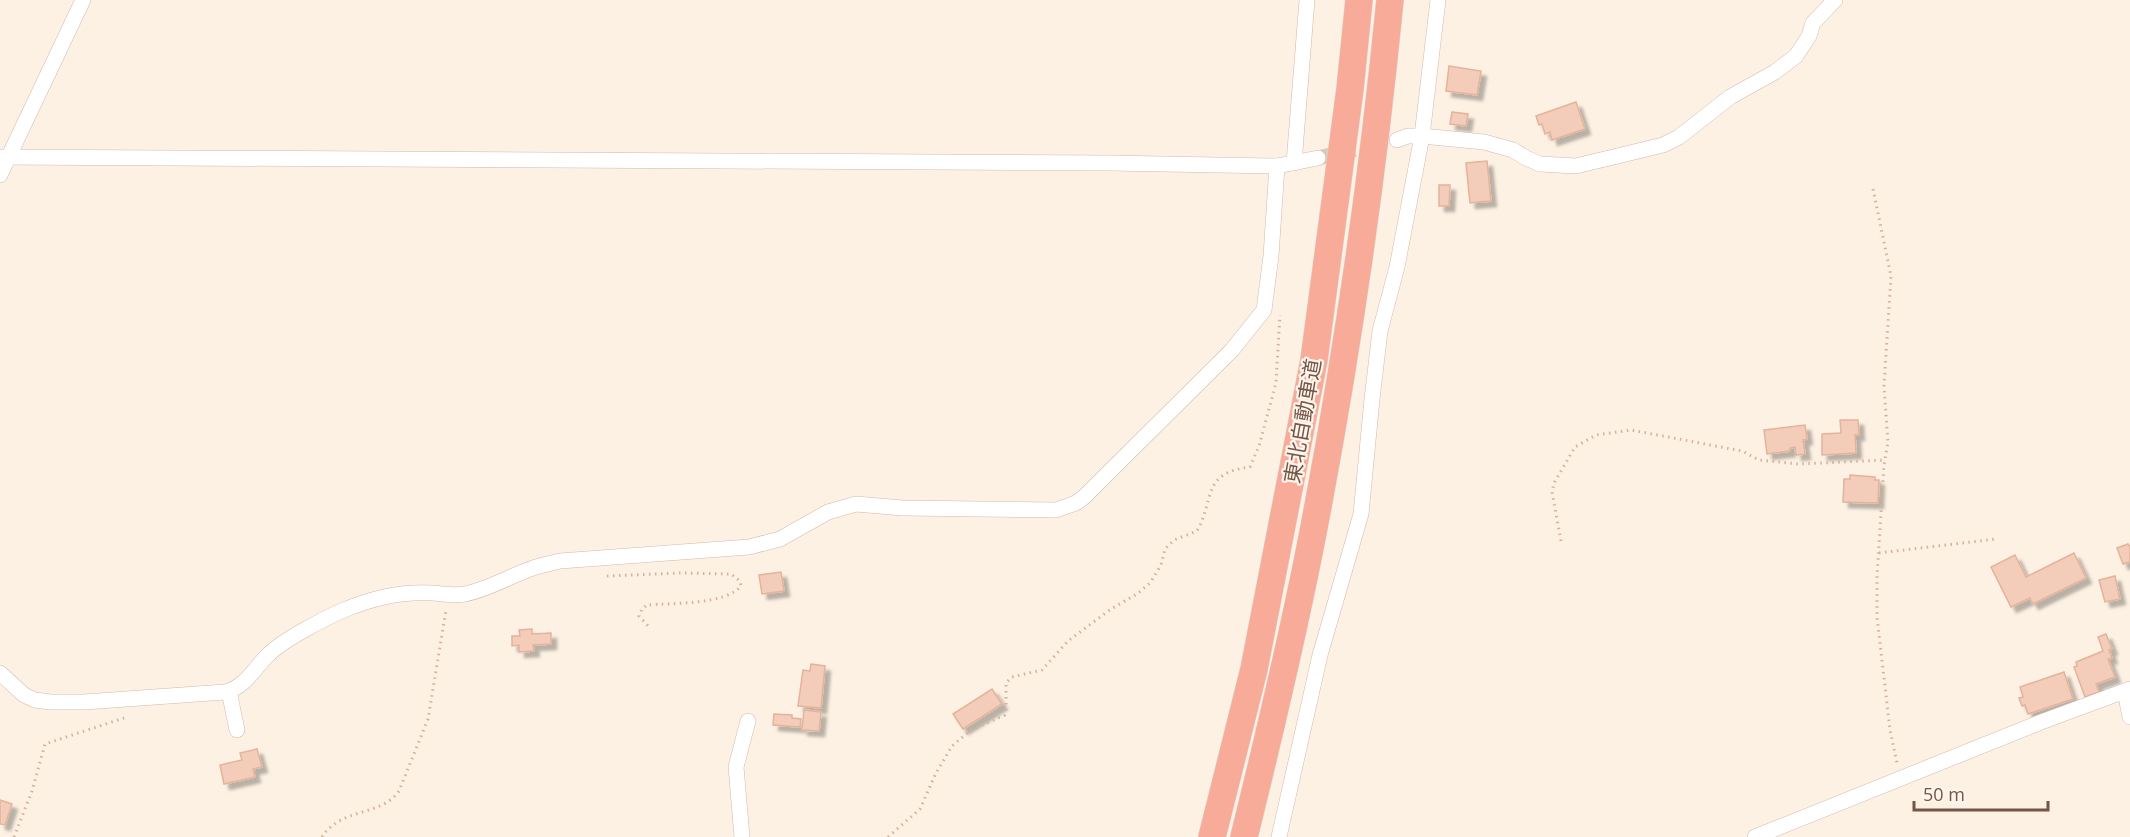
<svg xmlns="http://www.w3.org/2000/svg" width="2130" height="837" font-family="'Open Sans','Noto Sans JP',sans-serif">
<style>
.building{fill:#f3cdba;stroke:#e5b29a;stroke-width:1.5;filter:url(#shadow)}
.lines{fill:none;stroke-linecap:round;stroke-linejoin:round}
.street-tunnel{stroke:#dbcabc;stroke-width:15;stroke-dasharray:15 8;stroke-linecap:butt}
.street-casing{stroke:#d0baad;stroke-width:16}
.highway-casing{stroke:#dbd3d0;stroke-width:28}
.path{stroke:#d7b09d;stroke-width:3;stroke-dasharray:1.5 4.5;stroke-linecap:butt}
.street{stroke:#fff;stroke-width:15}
.highway{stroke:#f8ab99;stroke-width:27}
.labels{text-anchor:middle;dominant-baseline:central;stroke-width:4.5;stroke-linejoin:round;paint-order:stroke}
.street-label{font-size:21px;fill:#755549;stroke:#fff5ea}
</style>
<defs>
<filter id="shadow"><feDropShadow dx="5.5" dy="5.5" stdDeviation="1.5" flood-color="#0004"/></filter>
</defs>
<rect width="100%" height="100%" fill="#fdf1e3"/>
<g class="building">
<polygon points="1449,66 1481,71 1477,95 1446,91"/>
<polygon points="1576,102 1585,129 1552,140 1550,132 1545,134 1542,124 1539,125 1536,116"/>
<polygon points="1452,112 1468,114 1466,126 1450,124"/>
<polygon points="1487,161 1491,201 1470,203 1466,163"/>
<polygon points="1439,185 1450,185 1449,206 1439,206"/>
<polygon points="1840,420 1858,420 1859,435 1855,435 1856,453 1822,455 1822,434 1841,433"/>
<polygon points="1805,425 1807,439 1803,440 1805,454 1796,455 1795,447 1790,448 1790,451 1767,454 1764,430"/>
<polygon points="1850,475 1875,477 1875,480 1879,480 1878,503 1843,502 1844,479 1850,479"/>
<polygon points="2128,544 2130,547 2130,562 2123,564 2117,548"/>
<polygon points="2074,553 2086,578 2033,604 2030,598 2011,607 1991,567 2015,555 2026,577"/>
<polygon points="781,572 784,591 762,594 759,575"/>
<polygon points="2115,576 2120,599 2105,602 2099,580"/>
<polygon points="532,629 532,634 551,633 551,644 533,645 534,651 519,652 519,645 512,646 512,636 520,636 519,630"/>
<polygon points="2106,634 2112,649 2109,650 2112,658 2108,659 2115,677 2096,684 2099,692 2085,697 2074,667 2077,666 2076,662 2103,651 2098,637"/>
<polygon points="811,664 825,666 821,708 798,706 803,670 810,671"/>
<polygon points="2064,672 2073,699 2028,714 2025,705 2022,706 2019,698 2023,697 2020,687"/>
<polygon points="992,689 1002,704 963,729 953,714"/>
<polygon points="804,710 821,712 819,731 802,730"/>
<polygon points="774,714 792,715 792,718 801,719 800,727 773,725"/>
<polygon points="257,749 262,767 253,769 255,777 224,784 220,765 242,760 240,753"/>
<polygon points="0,800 12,804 5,825 0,824"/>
</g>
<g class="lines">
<polyline class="street-tunnel" points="1318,158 1379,144"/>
<defs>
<g id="street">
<polyline points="1397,140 1408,136 1422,136 1484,142 1513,150 1526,158 1540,164 1576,166 1663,145 1679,137 1730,97 1775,72 1796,56 1809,36 1813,23 1835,0"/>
<polyline points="0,157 1109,163 1277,166 1318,158"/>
<polyline points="1294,163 1307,0"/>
<polyline points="0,175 83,0"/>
<path d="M0,673L24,695L35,700L50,702H84L225,692C246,687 254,668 269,654C283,640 325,618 344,610C372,598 402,591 433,593C445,594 453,596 465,594C489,589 510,576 533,568C542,565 551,563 560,561L749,547L780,539L828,512L856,504L903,508L1056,510L1076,503L1084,497L1232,350L1264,310L1271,256L1277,166"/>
<polyline points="229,691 237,730"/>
<polyline points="2125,691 2130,717"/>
<polyline points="742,837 736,767 748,721"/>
<polyline points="1279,837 1320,655 1361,514 1372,399 1380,331 1397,267 1422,136 1438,0"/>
<polyline points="1755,837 2041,722 2130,689"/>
</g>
<g id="highway">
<polyline points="1212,837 1254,669 1314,360 1350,89 1359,0"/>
<path d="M1244,837C1270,732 1295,628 1315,522C1348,349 1373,175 1390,0"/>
</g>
</defs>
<use href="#street" class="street-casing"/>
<use href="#highway" class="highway-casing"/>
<g class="path">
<polyline points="1873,189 1891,276 1884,386 1888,442 1884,465 1877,577 1877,617 1890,730 1897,763"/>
<polyline points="1561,541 1552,492 1554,483 1575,447 1596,435 1631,430 1742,451 1759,460 1799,464 1885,460"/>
<polyline points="1879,553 1996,539"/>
<path d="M607,576L681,573L731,574L740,581L741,586C726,605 670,603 647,605L642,609L639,616L650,628"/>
<polyline points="14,837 32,791 45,744 127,717"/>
<path d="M322,837C341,807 381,817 399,791L428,719L446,610"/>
<path d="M888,837L920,809L936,773L952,746L971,730L1005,715L1006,711V683L1012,677L1042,670L1068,641L1111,609L1137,594L1150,583L1161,565L1165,549L1174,540L1197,531C1215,499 1201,473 1250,467L1259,446L1276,383L1280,315"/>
</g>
<use href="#street" class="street"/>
<use href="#highway" class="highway"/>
</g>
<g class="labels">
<g class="street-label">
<text transform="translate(1302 421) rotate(-80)">東北自動車道</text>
</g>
</g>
<path d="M1914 801v9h134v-9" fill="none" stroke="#755549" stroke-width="3"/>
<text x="1923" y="801" font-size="18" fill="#755549" stroke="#fff5ea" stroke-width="4.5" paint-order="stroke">50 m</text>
</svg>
